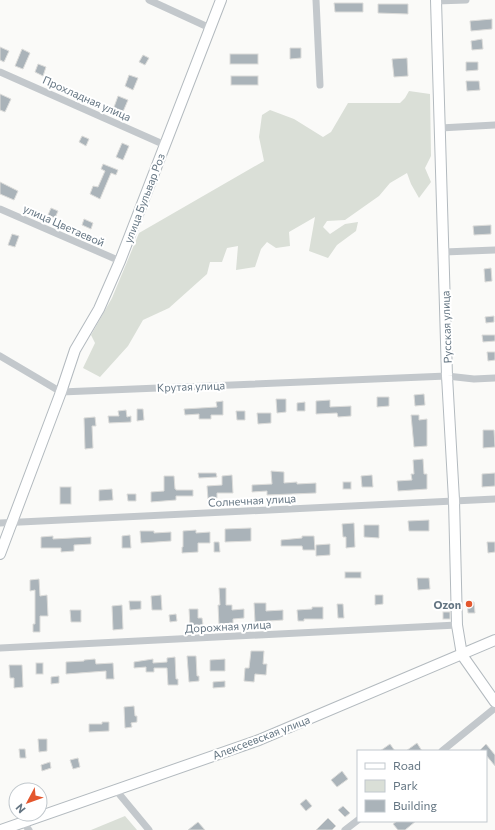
<svg xmlns="http://www.w3.org/2000/svg" width="495" height="830" font-family="Commissioner,sans-serif">
<style>
.green{fill:#dadfd7}
.building{fill:#aab3b9;stroke:#dcdcda}
.lines{fill:none;stroke-linecap:round;stroke-linejoin:round}
.secondary-casing{stroke:#b3babf;stroke-width:12}
.street{stroke:#c3c8cc;stroke-width:7}
.secondary{stroke:#fff;stroke-width:10}
.poi-dot{fill:#e4572e;stroke:#fff;stroke-width:1.5}
.labels{text-anchor:middle;dominant-baseline:central;stroke-width:4;stroke-linejoin:round;paint-order:stroke}
.street-label{font-size:11px;fill:#657683;stroke:#fff}
.poi-label{font-size:11px;font-weight:bold;fill:#657683;stroke:#fff;text-anchor:end}
</style>
<rect width="100%" height="100%" fill="#fafaf8"/>
<g class="green">
<polygon points="409,91 430,94 431,156 425,168 431,182 419,198 411,184 407,173 390,183 379,196 345,220 327,221 323,227 330,234 345,224 358,222 356,231 337,245 328,258 309,251 315,217 289,232 290,246 276,248 267,242 261,249 255,267 236,270 238,246 227,248 222,262 210,262 207,274 169,308 143,320 128,346 100,377 83,368 95,343 91,335 112,298 139,233 264,161 259,137 262,115 270,110 294,119 323,137 331,132 348,103 400,103 405,98"/>
<polygon points="125,816 137,830 91,830"/>
</g>
<g class="building">
<polygon points="334,3 363,3 363,12 335,12"/>
<polygon points="378,4 408,4 408,14 378,13"/>
<polygon points="492,19 492,29 471,31 470,21"/>
<polygon points="482,39 483,49 472,50 471,41"/>
<polygon points="0,47 9,51 4,62 0,60"/>
<polygon points="290,48 301,48 301,58 290,59"/>
<polygon points="22,49 30,53 23,69 15,66"/>
<rect x="230" y="54" width="28" height="10"/>
<polygon points="143,55 149,58 145,65 139,62"/>
<polygon points="407,58 408,76 394,77 392,59"/>
<polygon points="466,62 478,62 478,70 466,71"/>
<polygon points="38,64 46,67 43,76 35,72"/>
<polygon points="129,75 138,78 133,90 125,86"/>
<rect x="231" y="76" width="27" height="9"/>
<polygon points="466,81 479,81 480,90 467,91"/>
<polygon points="0,94 11,99 5,112 0,110"/>
<polygon points="118,96 128,100 122,114 113,110"/>
<polygon points="82,136 89,139 86,146 79,142"/>
<polygon points="122,143 129,146 123,160 116,157"/>
<polygon points="103,164 118,170 116,175 111,173 100,199 90,194 93,186 98,187 105,171 101,169"/>
<polygon points="0,182 18,191 14,200 0,194"/>
<polygon points="51,208 58,211 55,218 48,215"/>
<polygon points="84,219 93,223 91,229 82,225"/>
<polygon points="491,225 491,234 474,235 473,226"/>
<polygon points="12,234 19,236 15,247 8,245"/>
<polygon points="491,268 492,281 485,282 484,269"/>
<polygon points="494,316 494,322 486,323 485,317"/>
<polygon points="482,335 495,335 495,341 483,342"/>
<polygon points="487,352 495,352 495,360 488,361"/>
<polygon points="424,394 425,405 415,406 414,395"/>
<polygon points="377,397 389,397 389,406 377,407"/>
<polygon points="276,399 286,399 286,412 277,413"/>
<polygon points="330,400 330,407 351,406 351,416 338,417 337,413 316,414 316,401"/>
<polygon points="223,401 223,415 211,415 211,419 199,419 199,414 185,415 184,409 217,407 216,402"/>
<polygon points="305,402 305,411 297,411 297,403"/>
<polygon points="137,409 143,409 144,420 137,421"/>
<polygon points="126,410 127,417 131,416 131,422 109,423 108,416 119,416 118,411"/>
<polygon points="236,411 245,411 245,420 237,420"/>
<polygon points="257,413 271,413 271,423 258,424"/>
<polygon points="411,415 419,415 419,420 427,419 427,446 414,447"/>
<polygon points="95,417 96,426 92,426 93,448 85,449 84,418"/>
<polygon points="483,430 494,430 495,447 483,448"/>
<polygon points="423,459 424,474 427,474 427,489 398,491 397,481 412,480 411,474 414,474 413,460"/>
<polygon points="271,471 284,472 284,483 297,482 297,484 316,483 316,493 267,495 267,491 252,492 252,485 272,484"/>
<polygon points="198,473 216,473 217,477 199,478"/>
<polygon points="495,473 495,486 482,487 482,474"/>
<polygon points="232,475 233,493 217,493 217,498 208,499 207,486 222,485 222,476"/>
<polygon points="372,475 373,487 362,487 361,476"/>
<polygon points="164,476 174,476 175,489 176,489 176,490 193,490 193,496 176,496 176,500 151,502 151,492 164,491"/>
<rect x="343" y="482" width="8" height="7"/>
<rect x="60" y="487" width="11" height="17"/>
<polygon points="112,489 113,500 99,501 99,490"/>
<polygon points="127,494 136,494 136,501 128,501"/>
<polygon points="429,520 429,531 409,531 408,521"/>
<polygon points="354,523 355,547 346,548 346,537 343,537 342,524"/>
<polygon points="364,525 379,525 379,538 364,537"/>
<polygon points="251,528 251,541 225,542 225,529"/>
<polygon points="196,530 196,533 210,532 210,543 198,543 198,552 182,553 182,547 183,547 183,531"/>
<polygon points="140,531 154,531 154,533 171,532 171,541 141,543"/>
<polygon points="130,535 131,548 122,548 122,536"/>
<polygon points="53,536 53,539 91,537 91,544 74,545 74,551 61,552 61,548 41,548 41,537"/>
<polygon points="302,536 314,536 315,550 303,550 302,546 281,546 281,540 302,538"/>
<polygon points="214,542 219,542 220,552 214,552"/>
<polygon points="487,542 495,542 495,552 488,553"/>
<polygon points="330,544 330,555 316,556 316,545"/>
<rect x="345" y="572" width="16" height="6"/>
<polygon points="417,578 429,578 430,589 418,590"/>
<polygon points="39,579 40,596 47,595 48,616 40,616 40,632 33,632 33,624 35,624 35,590 30,591 30,580"/>
<polygon points="219,588 226,588 226,605 232,605 232,610 244,609 244,618 233,619 233,623 219,625 218,605 220,605"/>
<polygon points="161,595 162,610 152,610 151,596"/>
<polygon points="375,595 383,595 383,604 375,605"/>
<polygon points="129,601 141,601 141,609 130,610"/>
<polygon points="467,602 474,602 475,613 468,613"/>
<polygon points="254,603 266,603 266,611 283,610 283,620 255,622"/>
<polygon points="337,604 343,604 344,618 338,618"/>
<polygon points="122,605 123,629 113,630 112,606"/>
<polygon points="312,607 323,607 323,619 304,619 304,621 298,621 297,610 312,609"/>
<polygon points="189,609 198,609 198,618 202,618 203,625 190,626"/>
<polygon points="70,610 81,610 81,622 71,622"/>
<rect x="443" y="612" width="7" height="7"/>
<polygon points="176,614 177,621 170,622 169,615"/>
<polygon points="251,651 264,651 263,664 267,664 266,675 255,674 254,682 244,681 245,668 249,668"/>
<polygon points="187,656 196,656 197,676 199,676 199,681 189,682"/>
<polygon points="175,657 176,679 178,679 178,685 168,685 167,668 154,668 154,672 146,672 146,667 134,668 134,662 153,659 153,663 167,662 167,658"/>
<polygon points="95,659 96,664 113,663 114,679 106,679 106,671 66,674 66,662 84,661 84,660"/>
<polygon points="225,659 225,671 210,671 210,660"/>
<rect x="36" y="663" width="7" height="11"/>
<polygon points="9,665 22,665 23,687 14,688 14,678 10,678"/>
<polygon points="59,676 59,683 51,684 51,677"/>
<polygon points="225,681 225,687 213,688 213,682"/>
<polygon points="134,706 135,716 137,716 137,722 131,723 132,727 125,728 124,707"/>
<polygon points="102,722 109,722 109,731 89,732 89,724 102,724"/>
<polygon points="38,739 47,739 47,751 39,752"/>
<polygon points="417,743 422,751 406,751"/>
<polygon points="390,744 395,751 380,751"/>
<polygon points="486,744 495,755 495,766 486,755 486,751 479,751"/>
<polygon points="19,749 25,749 26,758 20,758"/>
<polygon points="78,758 80,767 73,769 70,760"/>
<polygon points="50,762 51,768 42,771 41,765"/>
<polygon points="342,771 348,779 337,787 331,780"/>
<polygon points="306,799 312,806 306,811 300,804"/>
<polygon points="343,806 350,813 345,817 338,810"/>
<polygon points="328,818 336,826 332,830 316,830"/>
<polygon points="397,821 416,821 405,830 398,830 393,824"/>
<polygon points="198,822 205,830 188,830"/>
</g>
<g class="lines">
<defs>
<g id="secondary">
<polyline points="436,0 447,376 454,500 457,625 462,655 495,702"/>
<polyline points="0,554 61,392 75,350 99,309 120,261 221,0"/>
<polyline points="1,830 259,740 495,640"/>
</g>
</defs>
<use href="#secondary" class="secondary-casing"/>
<g class="street">
<polyline points="149,0 210,28"/>
<polyline points="316,0 320,85"/>
<polyline points="436,1 466,0"/>
<polyline points="0,72 165,145"/>
<polyline points="440,128 495,125"/>
<polyline points="0,209 120,261"/>
<polyline points="444,252 495,250"/>
<polyline points="0,356 61,392 447,376 474,379 495,378"/>
<polyline points="0,523 495,499"/>
<polyline points="0,648 457,625"/>
<polyline points="442,751 495,708"/>
<polyline points="115,789 149,830"/>
<polyline points="23,822 29,830"/>
<polyline points="345,830 358,820"/>
</g>
<use href="#secondary" class="secondary"/>
</g>
<circle class="poi-dot" cx="469" cy="604" r="4"/>
<g class="labels">
<g class="street-label">
<text transform="translate(87 98) rotate(24)">Прохладная улица</text>
<text transform="translate(144 198) rotate(-69)">улица Бульвар Роз</text>
<text transform="translate(64 225) rotate(24)">улица Цветаевой</text>
<text transform="translate(446 327) rotate(-92)">Русская улица</text>
<text transform="translate(191 386) rotate(-2)">Крутая улица</text>
<text transform="translate(252 500) rotate(-3)">Солнечная улица</text>
<text transform="translate(228 626) rotate(-3)">Дорожная улица</text>
<text transform="translate(261 737) rotate(-21)">Алексеевская улица</text>
</g>
<g class="poi-label">
<text x="461" y="604">Ozon</text>
</g>
</g>
<rect x="357" y="750" width="130" height="72" fill="#ffffff" stroke="#c1c8cd"/>
<rect x="365" y="763" width="20" height="6" fill="#ffffff" stroke="#c1c8cd"/>
<text x="393" y="770" font-size="12" fill="#657683">Road</text>
<rect x="365" y="780" width="20" height="12" fill="#dadfd7" stroke="#c1c8cd"/>
<text x="393" y="790" font-size="12" fill="#657683">Park</text>
<rect x="365" y="800" width="20" height="12" fill="#aab3b9" stroke="#c1c8cd"/>
<text x="393" y="810" font-size="12" fill="#657683">Building</text>
<g transform="translate(28 802) rotate(229)"><circle r="19" fill="#ffffff" stroke="#c1c8cd"/>
<path d="M0-3L7 15L0 10L-7 15Z" fill="#e4572e"/>
<text y="-6" font-size="11" font-weight="bold" text-anchor="middle" fill="#657683">N</text>
</g>
</svg>
